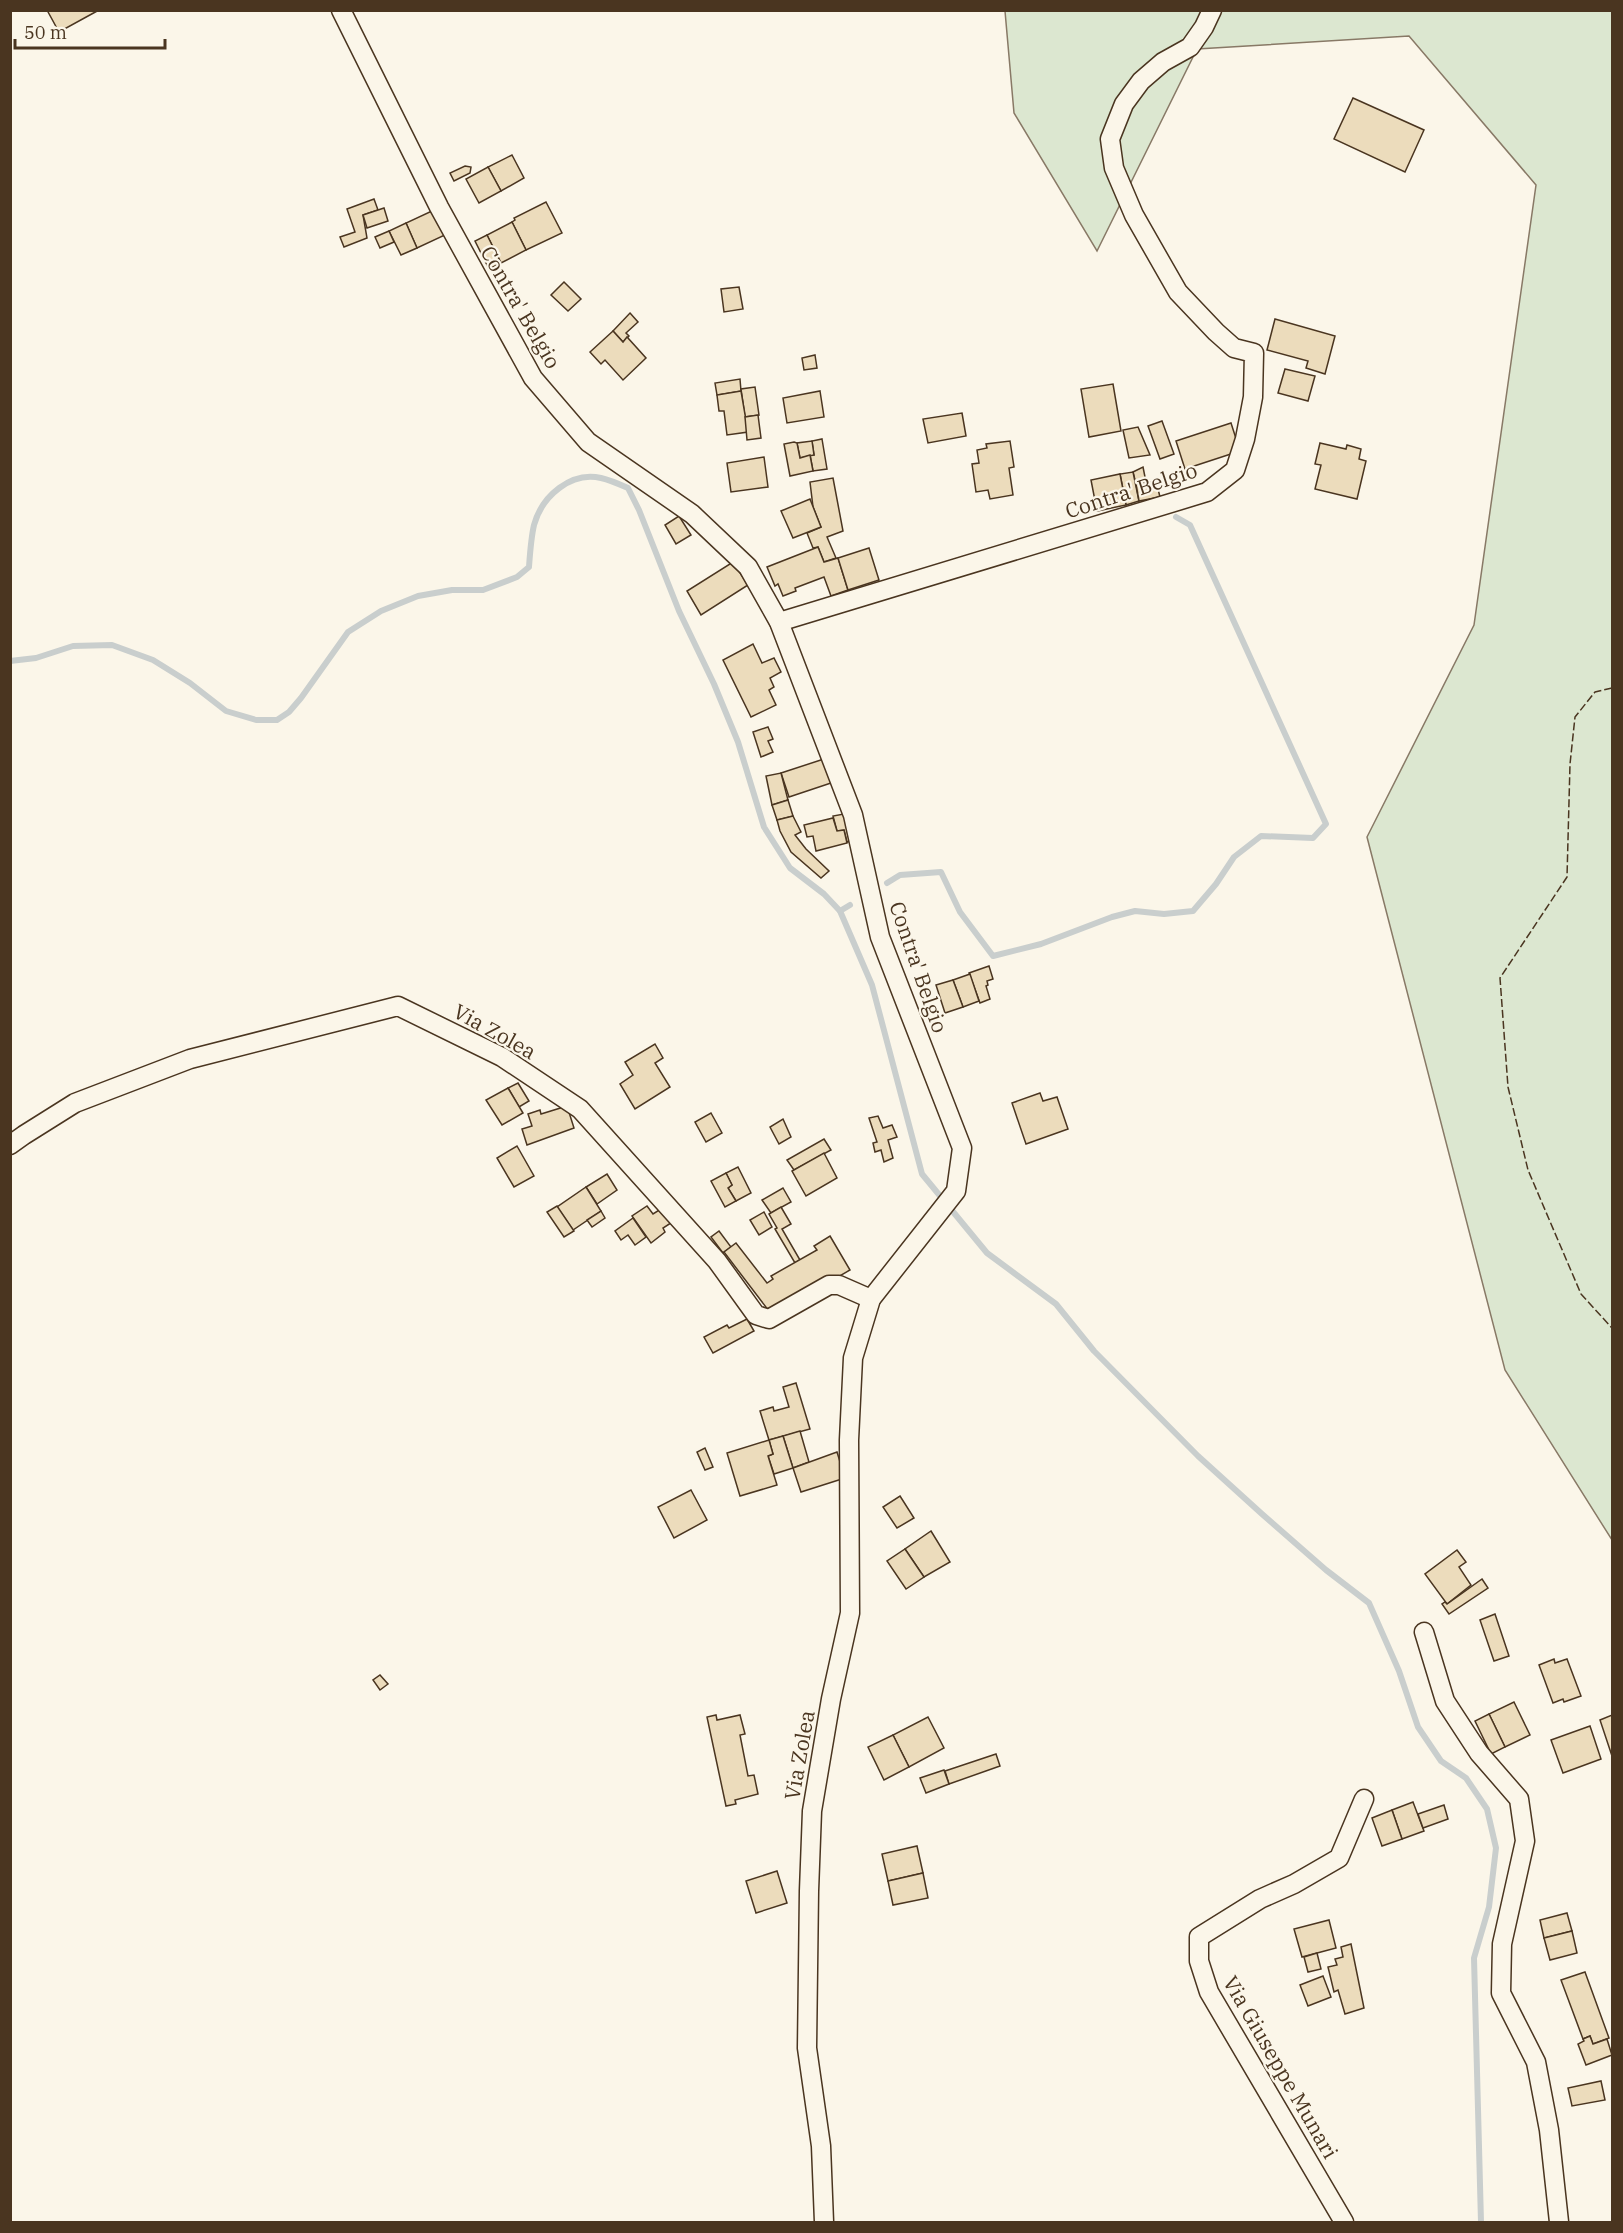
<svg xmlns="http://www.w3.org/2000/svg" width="1623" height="2233" font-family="'IBM Plex Serif',serif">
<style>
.green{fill:#dce7d0;stroke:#887966;stroke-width:1.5}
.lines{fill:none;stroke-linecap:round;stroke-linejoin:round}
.stream{stroke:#c9cecd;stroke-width:6}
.building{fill:#ecdcbc;stroke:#4a3520;stroke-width:1.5}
.minor-casing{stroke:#4a3520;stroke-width:21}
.minor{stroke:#fbf6e9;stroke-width:18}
.fence{stroke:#4a3520;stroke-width:1.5;stroke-dasharray:8 3;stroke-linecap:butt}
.labels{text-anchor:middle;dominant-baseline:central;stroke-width:4.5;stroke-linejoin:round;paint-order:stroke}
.street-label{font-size:21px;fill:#4a3520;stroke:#fbf6e9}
</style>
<rect width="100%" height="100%" fill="#fbf6e9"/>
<polygon class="green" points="1005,11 1612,11 1612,1540 1505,1370 1367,837 1474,625 1536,185 1409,36 1197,49 1097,251 1014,113"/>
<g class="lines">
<g class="stream">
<path d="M10,661L36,658L73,646L112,645L153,660L190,683L226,711L256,720H277L289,712L301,698L348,632L381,611L418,596L452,590H483L517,577L529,567C530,553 531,538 534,525C542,496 571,471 601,478C610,480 619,484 628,488L639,510L679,611L714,684L738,742L764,827L790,868L824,894L840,911L872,985L922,1174L987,1253L1056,1304L1094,1351L1198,1456L1262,1514L1326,1570L1369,1603L1399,1671L1418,1727L1441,1761L1466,1778L1487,1809L1496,1848L1489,1907L1474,1958L1481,2222"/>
<polyline points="887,883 900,875 941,872 960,912 993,956 1041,944 1112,917 1135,911 1164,914 1193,911 1216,884 1234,857 1261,836 1313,838 1326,824 1190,525 1176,517"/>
<polyline points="840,911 850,905"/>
</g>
</g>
<g class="building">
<polygon points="47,10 99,10 59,32"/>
<polygon points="1353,98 1424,130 1405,172 1334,139"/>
<polygon points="512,155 524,178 501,191 488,167"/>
<polygon points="465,166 471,167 470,173 454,181 450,173"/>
<polygon points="488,167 501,191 479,203 466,179"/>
<polygon points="374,199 378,210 363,215 367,238 344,247 340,237 355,232 347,209"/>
<polygon points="546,202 562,233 526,250 512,222 515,220 514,218"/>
<polygon points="384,208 388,221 367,228 363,215"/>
<polygon points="434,210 445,235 417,248 406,223"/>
<polygon points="512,222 526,250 501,263 487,235"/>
<polygon points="406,223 417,248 401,255 389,231"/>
<polygon points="389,231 394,242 380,248 375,237"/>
<polygon points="487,235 501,263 489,269 475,241"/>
<polygon points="564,282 581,299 568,311 551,295"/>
<polygon points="739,287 743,309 724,312 721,289"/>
<polygon points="630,313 638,322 626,333 629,336 623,342 613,331"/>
<polygon points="1275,319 1335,336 1325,374 1306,368 1308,361 1267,350"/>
<polygon points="613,331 623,342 627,337 646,358 623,380 605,360 601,364 590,352"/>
<polygon points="815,355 817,368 804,370 802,358"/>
<polygon points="1285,369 1315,376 1308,401 1278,393"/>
<polygon points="740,379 741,391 717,395 715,383"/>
<polygon points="1113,384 1121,431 1089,437 1081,389"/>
<polygon points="755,387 759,415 745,417 741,389"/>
<polygon points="741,391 748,432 727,435 724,411 719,411 717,395"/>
<polygon points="820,391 824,417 787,423 783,398"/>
<polygon points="962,413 966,436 928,443 923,419"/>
<polygon points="758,415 761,438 747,440 745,417"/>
<polygon points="1162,421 1174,454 1160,459 1148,426"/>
<polygon points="1231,423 1240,451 1185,469 1176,441"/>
<polygon points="1138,427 1150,455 1129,458 1123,430"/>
<polygon points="822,439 827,469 813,471 810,455 814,455 812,441"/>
<polygon points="812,441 814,455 800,458 797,443"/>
<polygon points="1010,441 1014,467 1009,468 1013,495 990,499 988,490 976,492 972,464 979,463 977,450 987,448 986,444"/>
<polygon points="794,442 797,443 800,458 810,455 813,471 790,476 784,444"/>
<polygon points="1320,443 1346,449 1347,445 1361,449 1359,459 1366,461 1357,499 1315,489 1321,465 1315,464"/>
<polygon points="764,457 768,487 731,492 727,463"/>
<polygon points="1143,467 1146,482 1136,484 1133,472"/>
<polygon points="1133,472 1139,501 1126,505 1120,474"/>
<polygon points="1120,474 1126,505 1097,511 1091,480"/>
<polygon points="833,478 843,531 827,537 836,558 824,562 818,547 813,548 807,533 821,527 813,507 810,482"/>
<polygon points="1156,481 1160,497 1139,501 1136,484"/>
<polygon points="810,499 821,527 793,538 781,511"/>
<polygon points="679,516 691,535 676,544 665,525"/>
<polygon points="818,547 824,562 838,558 848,590 831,596 824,577 795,588 796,591 783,596 778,584 775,586 767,567"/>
<polygon points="869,548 879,580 848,590 838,558"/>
<polygon points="733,562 748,585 701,615 687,591"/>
<polygon points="753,644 762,663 774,658 781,672 770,678 774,687 769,690 776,705 751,717 723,660"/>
<polygon points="768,727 773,739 768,741 773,752 761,757 753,732"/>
<polygon points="830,757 837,781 789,797 781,773"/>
<polygon points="781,773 788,800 772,805 766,776"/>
<polygon points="788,800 793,816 777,820 772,805"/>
<polygon points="849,813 856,840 847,842 844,830 837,831 833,816"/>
<polygon points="793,816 801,832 795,835 806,849 829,871 821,878 791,852 780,831 777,820"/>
<polygon points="833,818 837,831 844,830 847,843 816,851 813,836 807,837 804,825"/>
<polygon points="989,966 993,979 987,981 988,985 986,986 990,999 980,1003 969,973"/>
<polygon points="970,974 979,1001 963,1007 953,980"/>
<polygon points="953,980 963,1007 945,1013 936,985"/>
<polygon points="655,1044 663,1058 655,1063 670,1087 635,1109 620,1084 633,1075 625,1062"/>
<polygon points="518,1083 529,1101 519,1107 508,1088"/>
<polygon points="508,1088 523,1113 502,1125 486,1100"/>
<polygon points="1040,1093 1043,1101 1057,1097 1068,1129 1026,1144 1012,1103"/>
<polygon points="567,1106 574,1128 527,1145 522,1129 532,1126 528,1114 540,1110 541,1114"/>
<polygon points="711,1113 722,1133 706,1142 695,1122"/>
<polygon points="878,1116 883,1128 892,1125 897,1137 888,1140 893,1158 884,1162 881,1150 875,1152 873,1143 877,1142 869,1118"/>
<polygon points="783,1119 791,1137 779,1144 770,1127"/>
<polygon points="824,1139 831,1150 794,1170 787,1160"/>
<polygon points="517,1146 534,1176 514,1187 497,1158"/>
<polygon points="824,1153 837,1178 806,1196 792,1171"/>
<polygon points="738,1167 751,1193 736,1201 728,1188 732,1185 726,1173"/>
<polygon points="726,1173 732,1185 728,1188 736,1201 725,1207 711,1181"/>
<polygon points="607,1174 617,1190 597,1204 586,1187"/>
<polygon points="586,1187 601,1211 573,1230 557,1207"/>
<polygon points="783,1188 791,1202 771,1213 762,1200"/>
<polygon points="557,1206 574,1231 564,1237 547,1212"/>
<polygon points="647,1206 653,1214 664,1207 674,1221 663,1228 665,1232 651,1243 632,1216"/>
<polygon points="781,1207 791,1224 782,1229 800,1260 795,1263 775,1229 777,1228 769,1214"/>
<polygon points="601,1211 605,1218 592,1227 587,1220"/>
<polygon points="764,1212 772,1227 759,1235 750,1220"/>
<polygon points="633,1218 646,1237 635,1245 628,1235 621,1240 615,1231"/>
<polygon points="719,1231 731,1247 723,1253 711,1237"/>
<polygon points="830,1236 850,1270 772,1315 724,1252 736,1243 767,1283 773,1279 771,1276 817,1250 814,1246"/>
<polygon points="747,1319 754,1331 713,1353 704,1337 727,1325 729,1328"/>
<polygon points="796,1383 810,1429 769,1440 760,1411 773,1407 774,1411 789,1407 783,1387"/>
<polygon points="800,1431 809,1462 793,1468 783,1436"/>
<polygon points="783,1436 793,1468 774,1474 768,1456 773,1454 769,1440"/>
<polygon points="769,1440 773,1454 768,1456 777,1485 740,1496 727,1453"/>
<polygon points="705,1448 713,1467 705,1470 697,1452"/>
<polygon points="837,1452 845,1478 801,1492 793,1468"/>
<polygon points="691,1490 707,1520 674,1538 658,1507"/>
<polygon points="900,1496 914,1518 897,1528 883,1507"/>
<polygon points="931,1531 950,1562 924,1577 905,1549"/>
<polygon points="905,1549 924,1577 906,1589 887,1561"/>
<polygon points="1457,1550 1466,1562 1459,1567 1471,1585 1447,1604 1425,1574"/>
<polygon points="1482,1579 1488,1588 1449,1614 1442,1604 1445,1602 1447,1604"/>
<polygon points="1495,1614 1509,1656 1494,1661 1480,1620"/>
<polygon points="1554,1659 1555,1663 1567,1659 1581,1696 1564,1702 1563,1699 1553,1703 1539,1665"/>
<polygon points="380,1675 388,1684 380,1690 373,1680"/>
<polygon points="1514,1702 1530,1735 1505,1747 1489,1714"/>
<polygon points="1489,1714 1505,1747 1491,1754 1475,1721"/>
<polygon points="716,1715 717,1720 740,1715 745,1734 740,1735 748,1776 754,1775 758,1794 735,1800 736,1804 726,1806 707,1717"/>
<polygon points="1612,1715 1612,1756 1600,1720"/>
<polygon points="928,1717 944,1748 909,1767 893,1735"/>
<polygon points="1590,1726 1601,1759 1563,1773 1551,1740"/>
<polygon points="893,1735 909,1767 884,1780 868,1747"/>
<polygon points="996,1754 1000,1766 949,1784 945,1771"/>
<polygon points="944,1770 949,1784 926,1793 920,1778"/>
<polygon points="1413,1802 1424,1831 1402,1839 1392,1810"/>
<polygon points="1444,1805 1448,1819 1423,1828 1418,1814"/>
<polygon points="1392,1810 1402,1839 1382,1846 1372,1818"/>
<polygon points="917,1846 923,1873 888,1881 882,1854"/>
<polygon points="777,1871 787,1903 756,1913 746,1881"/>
<polygon points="923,1873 928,1898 893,1905 888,1881"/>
<polygon points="1567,1913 1572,1931 1544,1938 1540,1920"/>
<polygon points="1329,1920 1336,1948 1302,1957 1294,1929"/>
<polygon points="1572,1931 1577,1953 1550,1960 1544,1938"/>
<polygon points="1351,1944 1364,2008 1345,2014 1338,1990 1334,1992 1328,1967 1337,1965 1335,1959 1343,1957 1341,1947"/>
<polygon points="1317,1953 1321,1969 1308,1972 1304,1957"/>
<polygon points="1585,1972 1609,2038 1593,2044 1590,2036 1583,2039 1561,1980"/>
<polygon points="1323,1976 1331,1997 1308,2006 1300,1985"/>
<polygon points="1590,2036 1593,2044 1607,2039 1612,2055 1586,2065 1578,2044 1584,2041 1583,2039"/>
<polygon points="1601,2081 1605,2100 1572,2106 1568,2088"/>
</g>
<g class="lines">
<defs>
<g id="minor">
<polyline points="341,10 439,207 533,378 588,442 692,514 748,567 779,622 853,815 880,937 962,1148 956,1191 871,1299 853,1358 849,1440 850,1613 831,1699 812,1811 809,1891 807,2048 821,2146 824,2222"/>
<polyline points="779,622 1207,492 1235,470 1245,439 1253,397 1254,353 1234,348 1216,332 1178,292 1134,215 1114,168 1110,139 1124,104 1141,81 1163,62 1190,47 1204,27 1212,10"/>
<polyline points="10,1145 24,1135 75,1103 190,1059 398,1006 502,1057 580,1109 717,1261 756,1315 769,1319 829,1285 839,1285 871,1299"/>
<polyline points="1424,1632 1445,1701 1479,1753 1519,1799 1525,1841 1502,1944 1501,1993 1536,2062 1549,2130 1559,2222"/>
<polyline points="1344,2222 1209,1992 1199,1961 1199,1937 1260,1899 1294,1884 1339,1858 1364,1799"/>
</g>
</defs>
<use href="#minor" class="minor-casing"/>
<use href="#minor" class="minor"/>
<polyline class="fence" points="1612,688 1595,692 1575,717 1570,764 1567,877 1500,978 1508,1087 1528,1170 1581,1294 1612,1328"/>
</g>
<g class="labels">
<g class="street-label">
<text transform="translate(521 307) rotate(60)">Contra' Belgio</text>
<text transform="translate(1131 490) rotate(-18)">Contra' Belgio</text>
<text transform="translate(919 967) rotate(71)">Contra' Belgio</text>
<text transform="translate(495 1031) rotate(29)">Via Zolea</text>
<text transform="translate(799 1755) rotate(-80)">Via Zolea</text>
<text transform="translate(1281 2067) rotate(60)">Via Giuseppe Munari</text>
</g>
</g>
<rect width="1623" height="2233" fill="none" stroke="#4a3520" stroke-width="24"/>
<path d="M15 39v9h150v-9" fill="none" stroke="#4a3520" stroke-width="3"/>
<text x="24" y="39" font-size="18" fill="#4a3520" stroke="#fbf6e9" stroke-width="4.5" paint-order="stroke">50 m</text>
</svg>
